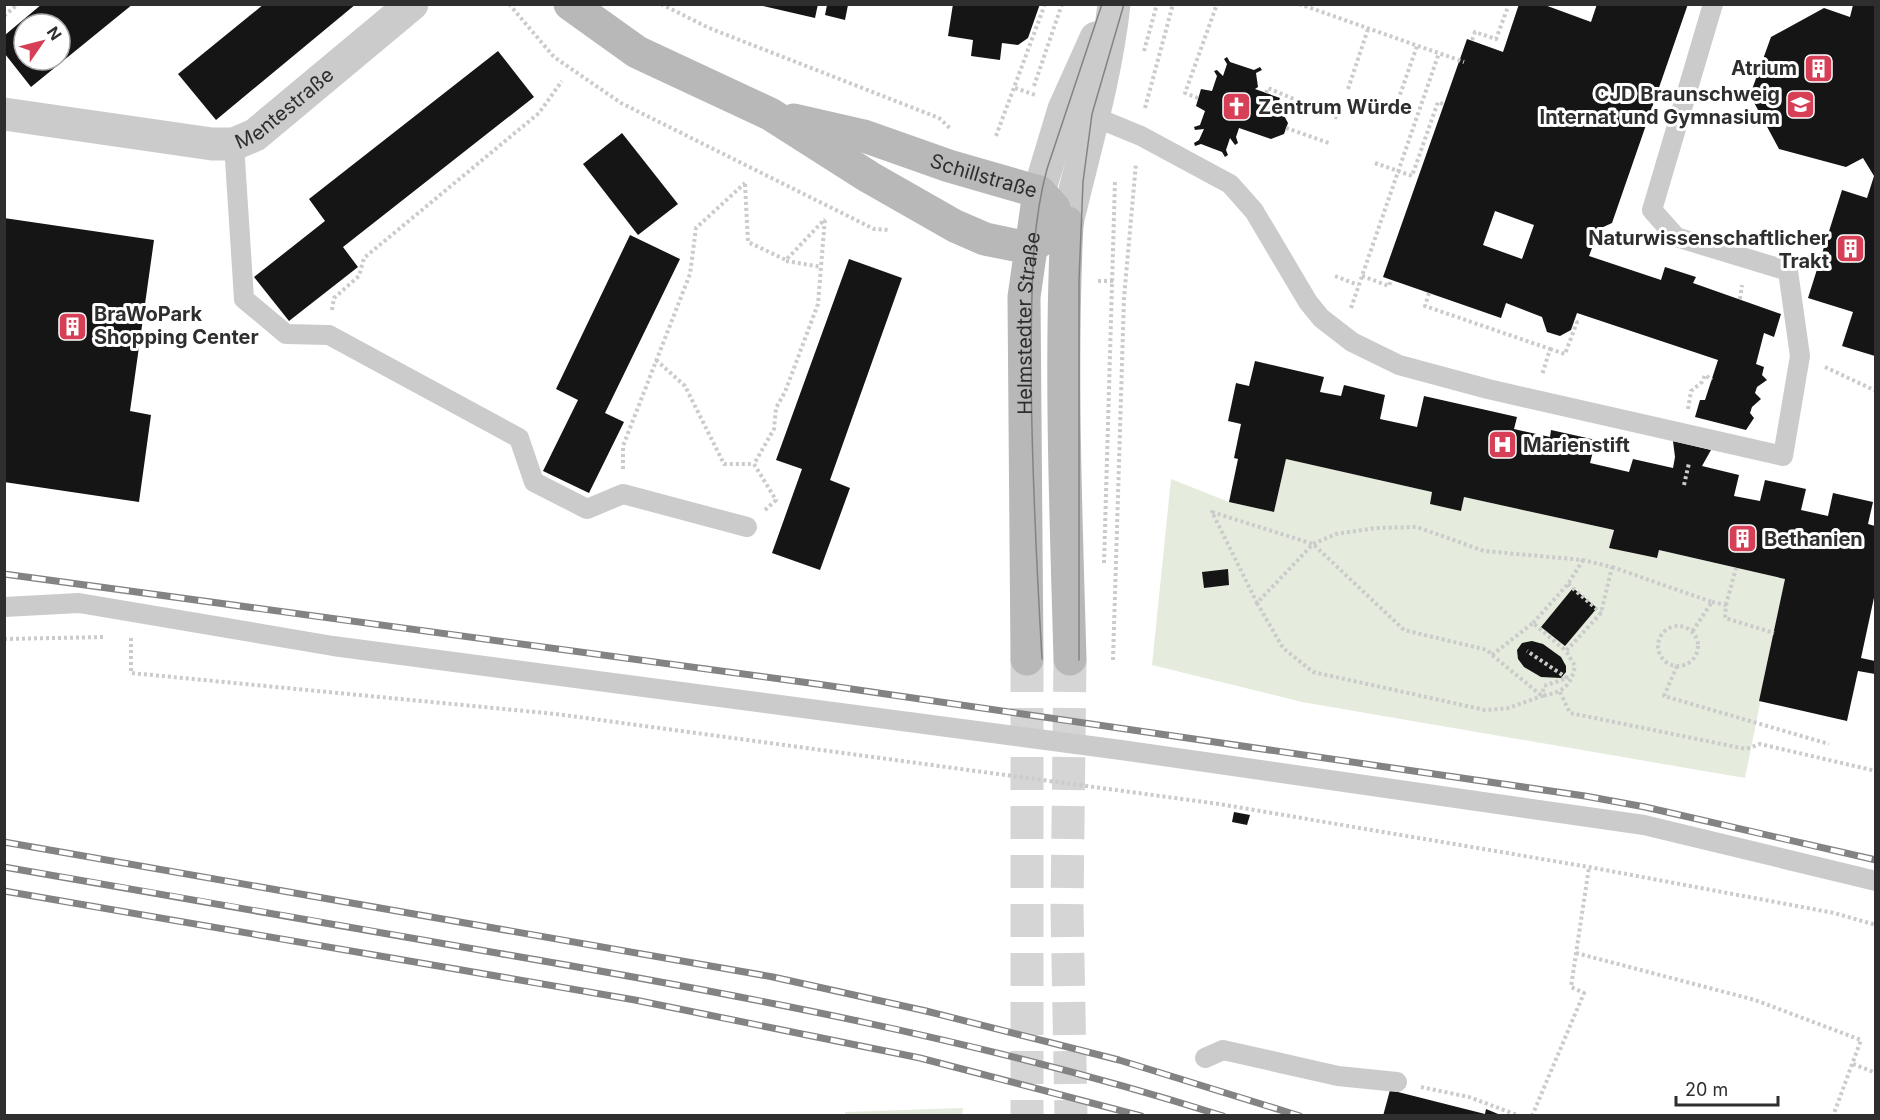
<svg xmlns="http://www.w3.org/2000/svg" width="1880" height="1120" font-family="Inter,sans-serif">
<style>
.green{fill:#e5ebdd}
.building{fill:#151515;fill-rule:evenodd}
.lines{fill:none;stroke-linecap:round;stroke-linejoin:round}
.secondary-tunnel{stroke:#d5d5d5;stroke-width:33;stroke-dasharray:33 16;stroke-linecap:butt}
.path{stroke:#cbcbcb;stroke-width:4;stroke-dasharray:3 3;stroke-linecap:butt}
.service{stroke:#cbcbcb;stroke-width:20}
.minor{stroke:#cbcbcb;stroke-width:33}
.tertiary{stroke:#cbcbcb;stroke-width:33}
.secondary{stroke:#b8b8b8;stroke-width:33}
.tram{stroke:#838383;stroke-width:1.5}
.rail-casing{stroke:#838383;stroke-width:7}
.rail{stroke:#fff;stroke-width:4.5;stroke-dasharray:14;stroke-linecap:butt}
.labels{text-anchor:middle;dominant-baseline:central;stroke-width:6;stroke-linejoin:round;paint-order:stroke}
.poi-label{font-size:20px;font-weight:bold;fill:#2e2e2e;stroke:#fff;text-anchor:start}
.street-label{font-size:20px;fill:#2e2e2e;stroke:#fff}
</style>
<rect width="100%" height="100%" fill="#fff"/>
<g class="green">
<polygon points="1286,459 1432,492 1430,504 1461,510 1464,497 1613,530 1610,548 1656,558 1659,550 1785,579 1745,778 1302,702 1152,665 1171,479 1229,502 1274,512"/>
<polygon points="963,1108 962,1115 845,1115 845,1112"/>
</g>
<g class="building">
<path d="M42,4H133L31,87L5,54V35ZM24,24H60V60H24Z"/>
<polygon points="264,4 356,4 216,120 178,74"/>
<polygon points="755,4 818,4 815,18"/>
<polygon points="953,4 1040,4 1028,38 1018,45 1002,43 1000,60 971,56 973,40 948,36"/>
<path d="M1519,4H1542L1591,22L1597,4H1688L1612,223L1599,229L1589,256L1661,280L1665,267L1696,277L1693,283L1781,314L1774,337L1764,333L1756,364L1764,367L1762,375L1767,380L1757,387L1755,393L1761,399L1752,407L1750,413L1754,418L1746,430L1695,417L1700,400H1705L1718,360L1577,313L1571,330L1560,336L1547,332L1542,317L1506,303L1501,318L1383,277L1467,39L1503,52ZM1495,211L1534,225L1522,259L1483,245Z"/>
<polygon points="827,5 848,5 845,20 825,15"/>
<polygon points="1853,5 1875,5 1875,356 1842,346 1853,312 1808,298 1842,190 1867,198 1874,176 1863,158 1846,167 1779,149 1750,95 1771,37 1824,8 1850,17"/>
<polygon points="498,51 534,97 343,247 358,267 289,321 254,277 325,221 309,199"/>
<polygon points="1227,57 1230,62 1254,70 1260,67 1262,70 1256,73 1258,87 1255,89 1280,98 1276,108 1281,110 1288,123 1284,134 1271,139 1239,128 1236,137 1238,143 1235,145 1230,138 1226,150 1228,155 1225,157 1222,152 1201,144 1195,146 1194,143 1199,140 1204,129 1195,130 1194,127 1200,125 1205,111 1196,106 1201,89 1212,91 1217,76 1214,71 1217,70 1223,76 1227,64 1224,59"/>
<polygon points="622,133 678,204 638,235 583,164"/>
<polygon points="4,218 154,240 130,411 151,415 139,502 4,482"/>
<polygon points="630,235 680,259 605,413 624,422 589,493 543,471 578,400 556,389"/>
<polygon points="849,259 902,278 830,480 850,488 820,570 772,553 802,469 776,460"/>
<polygon points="1255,361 1324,377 1320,392 1341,396 1344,385 1385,395 1380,419 1417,427 1424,396 1517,417 1514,429 1550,437 1551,430 1596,440 1590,463 1629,472 1633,459 1673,468 1675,457 1673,441 1711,450 1702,466 1739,475 1734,496 1760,501 1765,480 1806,489 1801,510 1828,516 1833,493 1873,502 1868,524 1875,526 1875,593 1861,658 1875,661 1875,674 1858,671 1847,721 1759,701 1785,579 1659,550 1657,558 1609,548 1614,530 1464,497 1461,511 1430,504 1432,492 1286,459 1274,512 1229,502 1238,459 1234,458 1241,424 1228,421 1236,383 1249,386"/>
<polygon points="1228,569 1229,585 1204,588 1202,572"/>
<polygon points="1573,588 1597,608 1565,646 1541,627"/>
<polygon points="1532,641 1543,644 1561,657 1566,666 1566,672 1561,678 1541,677 1524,667 1518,659 1517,650 1522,643"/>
<polygon points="1234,812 1250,815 1247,825 1232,822"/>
<polygon points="1390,1090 1485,1114 1486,1109 1503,1116 1383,1116"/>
</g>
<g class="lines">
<g class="secondary-tunnel">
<polyline points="1027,659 1027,1116"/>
<polyline points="1070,659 1067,908 1071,1116"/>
</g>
<g class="path">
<polyline points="509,4 554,57 621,103 874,229 890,230"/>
<polyline points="661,4 709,28 939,118 951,129"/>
<polyline points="1299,4 1464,62"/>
<polyline points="4,16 18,4"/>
<polyline points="1472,40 1475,32 1496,39 1509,4"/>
<polyline points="1144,51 1157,4"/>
<polyline points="1034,86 1062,4"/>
<polyline points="1015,88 1035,95"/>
<polyline points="1348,89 1368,29"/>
<polyline points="1266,93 1268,88 1338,118"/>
<polyline points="1198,98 1185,93 1217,4"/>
<polyline points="1396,106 1417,46"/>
<polyline points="1145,108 1173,4"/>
<polyline points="1286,128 1329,143"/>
<polyline points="996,136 1045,4"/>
<polyline points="1375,163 1412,176 1438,102 1443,104"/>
<polyline points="745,184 748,242 786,260 825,219"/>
<polyline points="786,261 821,267"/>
<polyline points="1335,276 1358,285"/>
<polyline points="1362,276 1389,286 1391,279"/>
<polyline points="1098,281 1113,281"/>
<polyline points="1429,293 1425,306 1550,349 1542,375"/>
<polyline points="1740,299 1742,285"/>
<polyline points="1351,308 1439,53"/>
<polyline points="332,310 334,298 359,276 364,258 539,113 562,81"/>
<polyline points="1550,349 1565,354 1577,322 1574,321"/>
<polyline points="656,360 685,386 724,464 754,464"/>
<polyline points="1825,367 1876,391"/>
<polyline points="1688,409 1691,391 1702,382 1705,375 1712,380"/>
<polyline points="623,469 623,446 690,274 696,228 745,183"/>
<polyline points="1684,485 1689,463"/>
<polyline points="765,510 776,500 754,464 774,429 776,408 785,392 818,304 825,218"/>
<polyline points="1104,563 1115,181"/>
<polyline points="1612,567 1712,602 1692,632"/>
<polyline points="1568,584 1601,613"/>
<polyline points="1712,602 1726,605 1725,618 1774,633"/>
<polyline points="1257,603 1283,648 1313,672 1485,710 1508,708 1542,696 1544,686 1567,678 1527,651"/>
<polyline points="1726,605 1736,568"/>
<polyline points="1533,623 1568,584 1583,560"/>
<circle cx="1678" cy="646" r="20"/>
<polyline points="131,638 131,673 556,714 1219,804 1589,867 1834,913 1876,925"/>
<polyline points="4,639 106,637"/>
<path d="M1492,655L1533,623L1566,651L1601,613L1612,567L1583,560L1484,551L1417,527L1376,528L1336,534L1313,544L1257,603L1212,512L1313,544L1404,630L1487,650L1492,655L1542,696C1563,692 1571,686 1575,666L1566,651"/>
<polyline points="1113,660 1124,298 1136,163"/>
<polyline points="1677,666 1664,696 1829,744"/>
<polyline points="1560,692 1570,713 1746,749 1760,744 1876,771"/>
<polyline points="1576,953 1755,1000 1861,1040 1833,1116"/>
<polyline points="1853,1064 1876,1073"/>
<polyline points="1421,1087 1469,1097 1520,1116"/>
<polyline points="1532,1116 1584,993 1571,987 1589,867"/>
</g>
<g class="service">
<polyline points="1085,113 1141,136 1230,184 1254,211 1308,302 1321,318 1352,342 1399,365 1488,389 1783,456 1800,356 1788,271 1676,237 1652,210 1713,4"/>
<polyline points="234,144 244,299 286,334 329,335 519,438 534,482 587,509 623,494 747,527"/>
<polyline points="4,607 79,603 333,646 1121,750 1644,825 1876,881"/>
<polyline points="1205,1058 1223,1050 1338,1076 1397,1082"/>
</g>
<path class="minor" id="s1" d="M4,114L212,144H234L255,135L412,4"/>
<g class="tertiary">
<polyline points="1039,192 1064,109 1096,38"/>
<path d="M1067,223C1084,151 1106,78 1114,4"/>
</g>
<g class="secondary">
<polyline points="570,4 637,52 770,114 869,177 955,226 985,239 1029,248 1067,223"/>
<path id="s2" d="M794,120L864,136L949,166L1039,192L1054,208"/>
<path d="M1067,223C1060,369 1066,514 1070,659"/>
<path id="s3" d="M1027,659L1024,297L1039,192"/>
</g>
<g class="tram">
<path d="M1042,659C1036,556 1031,453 1031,350C1032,289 1031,228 1047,169L1102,4"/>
<polyline points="1079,660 1079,281 1083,182 1092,114 1124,4"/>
</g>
<defs>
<g id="rail">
<polyline points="4,574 817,684 1585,796 1645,807 1876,860"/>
<polyline points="4,842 773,977 926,1011 1119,1060 1300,1116"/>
<path d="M4,867C169,895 333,924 497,953C742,995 986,1041 1223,1116"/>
<polyline points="4,891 635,1000 920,1058 1141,1116"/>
</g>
</defs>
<use href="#rail" class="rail-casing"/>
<use href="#rail" class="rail"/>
</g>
<defs>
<symbol id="building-square" viewBox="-11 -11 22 22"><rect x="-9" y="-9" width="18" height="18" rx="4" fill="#d63f56" stroke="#fff"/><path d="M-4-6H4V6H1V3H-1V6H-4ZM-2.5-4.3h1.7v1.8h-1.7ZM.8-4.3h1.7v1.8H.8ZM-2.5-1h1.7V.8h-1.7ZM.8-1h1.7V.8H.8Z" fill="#fff"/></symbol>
<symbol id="school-square" viewBox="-11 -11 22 22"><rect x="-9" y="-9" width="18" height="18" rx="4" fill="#d63f56" stroke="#fff"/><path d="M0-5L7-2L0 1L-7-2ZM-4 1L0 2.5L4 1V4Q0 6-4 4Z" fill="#fff"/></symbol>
<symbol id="church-square" viewBox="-11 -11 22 22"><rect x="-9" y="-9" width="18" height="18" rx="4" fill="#d63f56" stroke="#fff"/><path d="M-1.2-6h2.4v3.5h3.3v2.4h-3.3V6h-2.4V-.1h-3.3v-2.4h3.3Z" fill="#fff"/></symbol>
<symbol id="hospital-square" viewBox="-11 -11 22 22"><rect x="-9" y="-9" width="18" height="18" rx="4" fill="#d63f56" stroke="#fff"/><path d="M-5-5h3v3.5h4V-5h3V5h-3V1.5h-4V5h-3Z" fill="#fff"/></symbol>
</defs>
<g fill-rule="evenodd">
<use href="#building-square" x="1802" y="52" width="33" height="33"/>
<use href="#school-square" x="1784" y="88" width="33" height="33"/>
<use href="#church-square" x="1220" y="90" width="33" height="33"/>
<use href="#building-square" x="1834" y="232" width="33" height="33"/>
<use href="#building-square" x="56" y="310" width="33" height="33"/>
<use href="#hospital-square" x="1486" y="428" width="33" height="33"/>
<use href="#building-square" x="1726" y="522" width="33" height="33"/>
</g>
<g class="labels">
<g class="poi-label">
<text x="1797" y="68" text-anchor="end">Atrium</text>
<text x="1780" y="94" text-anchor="end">CJD Braunschweig<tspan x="1780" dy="23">Internat und Gymnasium</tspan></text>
<text x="1258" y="107">Zentrum Würde</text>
<text x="1829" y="238" text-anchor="end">Naturwissenschaftlicher<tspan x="1829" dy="23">Trakt</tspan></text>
<text x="94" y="314">BraWoPark<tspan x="94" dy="23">Shopping Center</tspan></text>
<text x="1523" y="445">Marienstift</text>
<text x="1764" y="539">Bethanien</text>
</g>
<g class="street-label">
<text stroke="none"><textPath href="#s1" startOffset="294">Mentestraße</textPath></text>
<text stroke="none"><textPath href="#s2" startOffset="198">Schillstraße</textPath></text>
<text stroke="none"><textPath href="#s3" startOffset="336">Helmstedter Straße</textPath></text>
</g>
</g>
<rect width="1880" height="1120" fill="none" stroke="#2e2e2e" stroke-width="12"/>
<g transform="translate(42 42) rotate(55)"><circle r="28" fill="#ffffff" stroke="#ababab" stroke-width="1.5"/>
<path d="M0-4.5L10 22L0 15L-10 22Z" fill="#d63f56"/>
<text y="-9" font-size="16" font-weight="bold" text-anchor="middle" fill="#2e2e2e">N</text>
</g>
<path d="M1676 1096v9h102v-9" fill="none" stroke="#2e2e2e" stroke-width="3"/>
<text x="1685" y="1096" font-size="18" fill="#2e2e2e" stroke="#ffffff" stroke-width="4.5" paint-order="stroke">20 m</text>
</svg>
